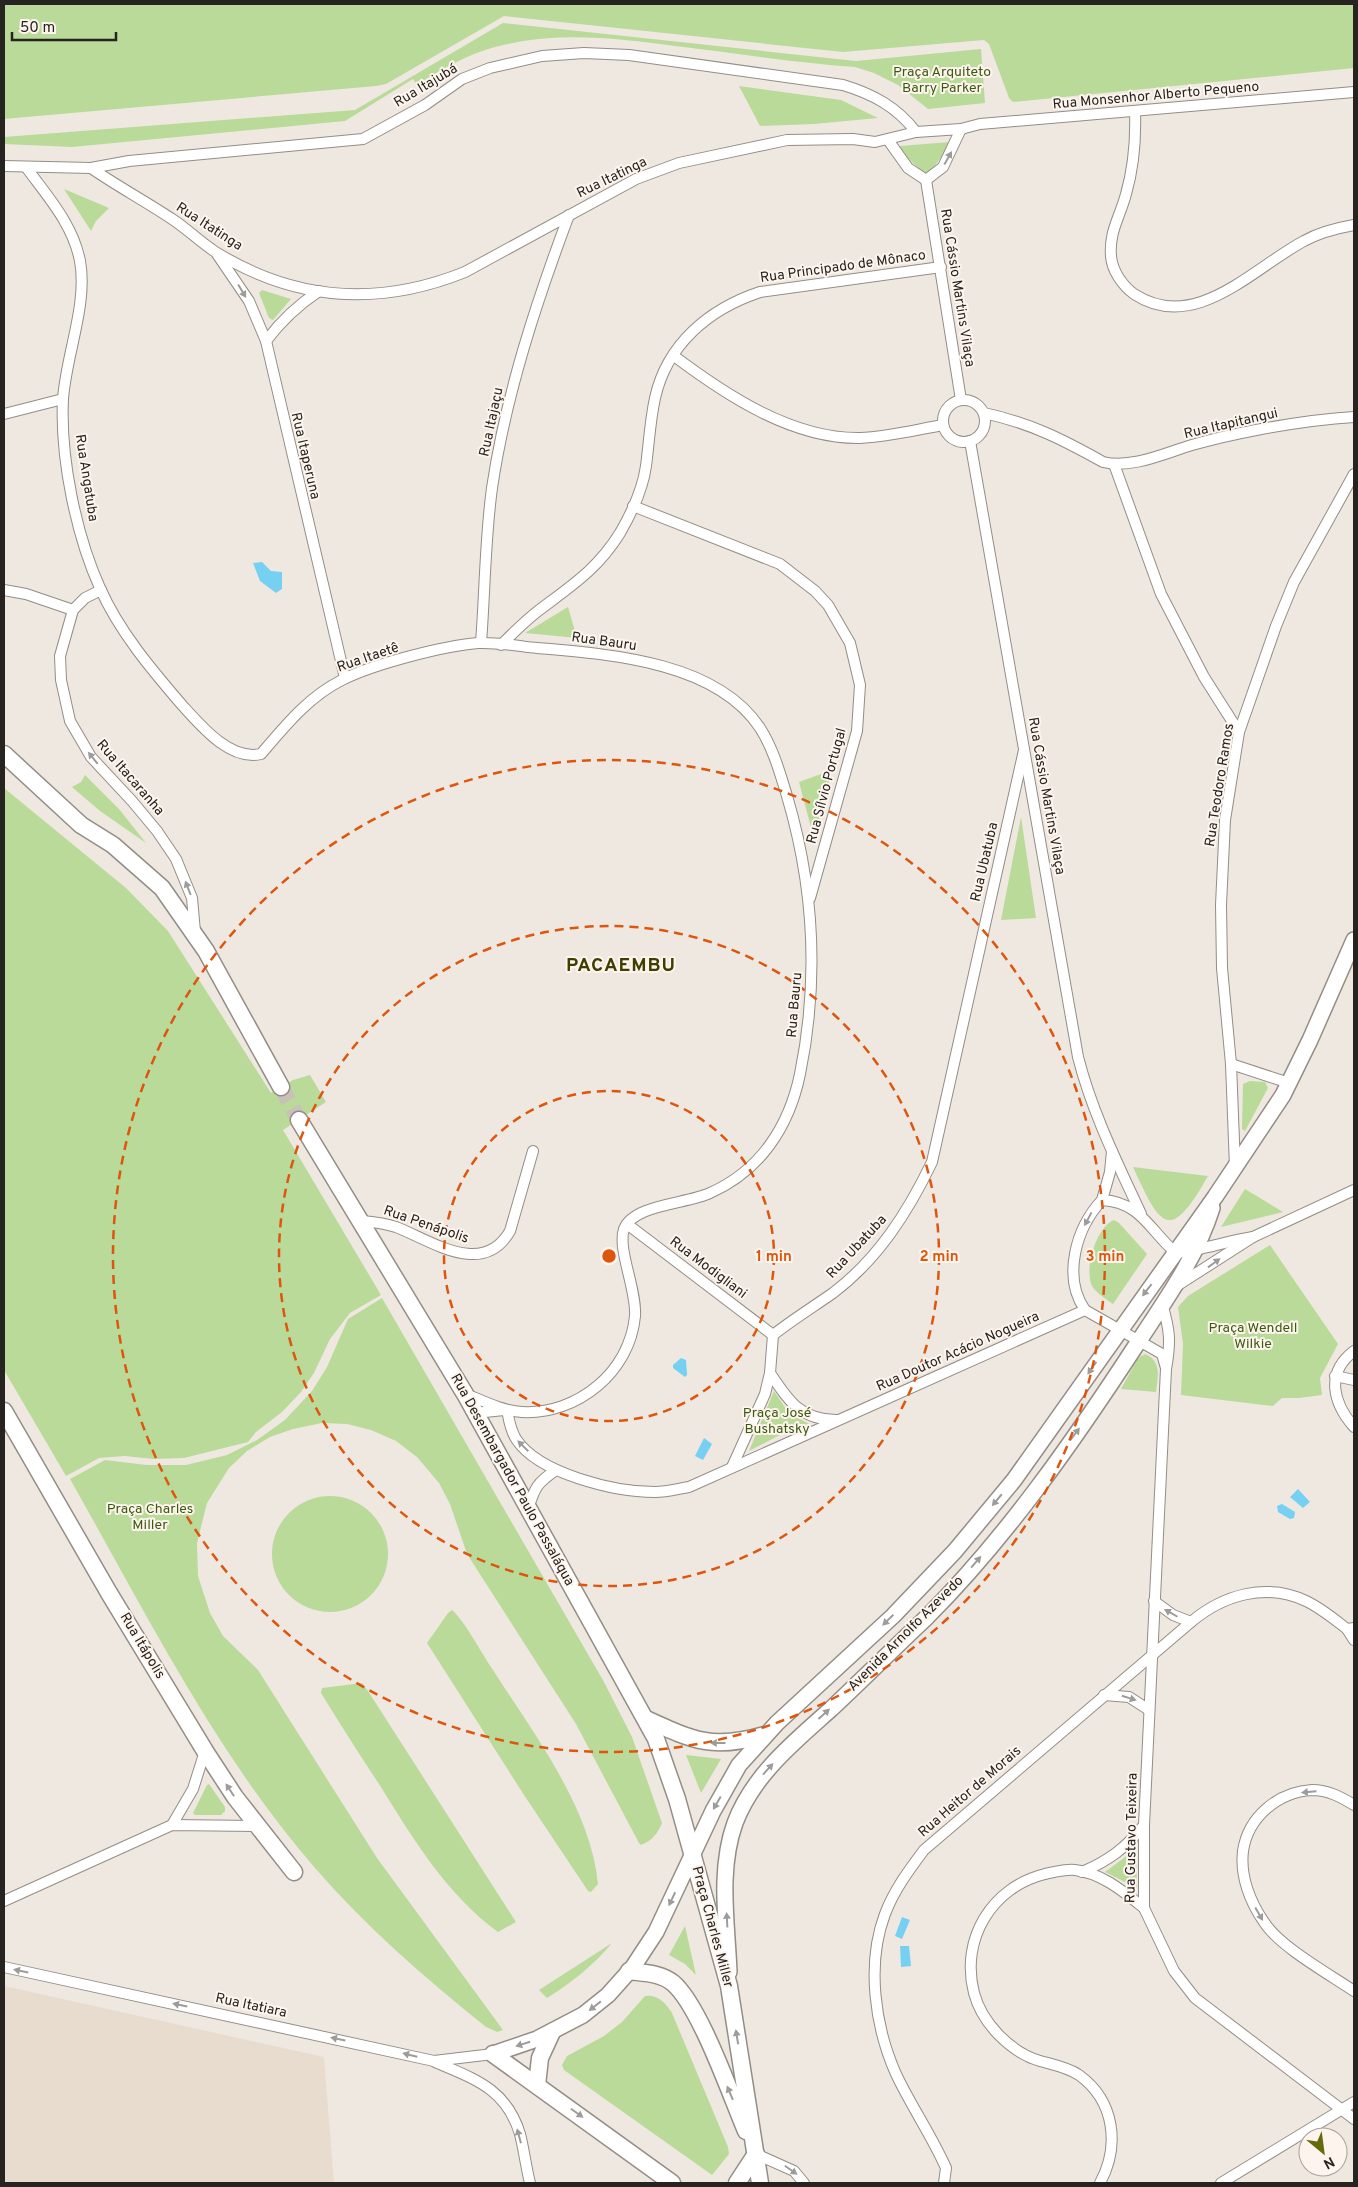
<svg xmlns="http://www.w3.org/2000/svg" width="1358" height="2187" font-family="Overpass,sans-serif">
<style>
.built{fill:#e8dcce}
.green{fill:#bada9a}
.water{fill:#76d0f2}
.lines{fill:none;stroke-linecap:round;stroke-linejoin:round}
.primary-tunnel{stroke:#c7c1ba;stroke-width:16;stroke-dasharray:16 8;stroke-linecap:butt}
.street-casing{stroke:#948d86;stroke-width:12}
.secondary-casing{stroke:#948d86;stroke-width:18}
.primary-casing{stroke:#948d86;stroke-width:19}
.street{stroke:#fff;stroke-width:10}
.secondary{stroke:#fff;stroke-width:15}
.primary{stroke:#fff;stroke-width:16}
.oneway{fill:#9d9c9b}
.ring{fill:none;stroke:#de560d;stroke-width:2.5;stroke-dasharray:9 6}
.labels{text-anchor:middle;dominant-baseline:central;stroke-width:4;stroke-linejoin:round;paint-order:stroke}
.park-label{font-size:14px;fill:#3b5911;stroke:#fdf5ed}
.street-label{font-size:14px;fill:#262320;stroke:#fdf5ed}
.district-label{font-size:19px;font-weight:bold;letter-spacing:1px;fill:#3c3f00;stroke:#fdf5ed}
.centre{fill:#de560d;stroke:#fdf5ed;stroke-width:2.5}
.ring-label{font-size:15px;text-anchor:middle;font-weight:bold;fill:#de560d;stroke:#fdf5ed;stroke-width:4;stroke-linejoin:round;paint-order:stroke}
</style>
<rect width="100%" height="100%" fill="#efe8e0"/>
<polygon class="built" points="4,1986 324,2057 334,2183 4,2183"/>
<g class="green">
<polygon points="4,4 1354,4 1354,68 1013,102 1009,98 989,44 984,40 843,52 504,16 386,84 376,86 4,119"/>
<path d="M503,23L856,61L981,49L985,103L928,109L898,85L874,73L855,67C795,63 735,53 675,46C615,38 555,31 495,47C466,55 442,69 417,85L413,79L345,121L72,147L4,144V137L355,110Z"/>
<polygon points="739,86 841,100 878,118 814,124 760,126"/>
<polygon points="950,142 951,144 927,176 898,149 900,146"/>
<polygon points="64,189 109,208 96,221 91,231"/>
<polygon points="262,290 291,299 273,320 269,318 259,293"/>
<polygon points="568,607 577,638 525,633"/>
<polygon points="832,770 814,839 799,782"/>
<polygon points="85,775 119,809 146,843 100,811 72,787 81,782"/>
<polygon points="4,788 126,888 168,931 271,1093 293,1080 310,1075 326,1102 283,1130 381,1295 350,1313 330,1339 314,1373 301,1392 282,1412 256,1432 248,1442 184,1458 153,1459 125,1456 99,1458 66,1476 4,1370"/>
<polygon points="1021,817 1036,918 1001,920"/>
<polygon points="1250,1081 1265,1082 1268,1088 1245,1131 1242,1129 1243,1084"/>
<path d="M1133,1167L1208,1176C1169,1245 1160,1226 1133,1167Z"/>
<polygon points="1245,1189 1283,1212 1221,1227"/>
<path d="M1114,1220L1119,1223L1147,1254L1113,1304C1106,1299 1096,1293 1092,1286C1084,1269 1096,1227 1114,1220Z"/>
<polygon points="1270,1245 1338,1344 1320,1378 1322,1395 1299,1398 1282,1398 1273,1406 1181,1395 1183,1344 1178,1307 1188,1296"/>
<path d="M382,1298L604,1682L632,1737L662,1823C658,1833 652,1841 641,1845L639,1843L576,1724L467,1554L450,1504L439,1483L417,1457L396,1441L371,1430L347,1424L322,1423L293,1429L270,1437L247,1451L229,1468L207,1503L197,1543L198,1576L210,1613L223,1636L258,1670L377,1858L503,2030L497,2032L486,2027C425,1978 366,1927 315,1868C215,1753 145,1611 70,1479L105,1460L147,1465H186L227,1455L257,1440L285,1420L312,1391L327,1367L348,1319Z"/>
<path d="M1145,1354C1162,1361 1158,1377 1156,1392L1121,1389L1138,1358Z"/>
<polygon points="774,1391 788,1412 809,1424 784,1433 749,1451"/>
<circle cx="330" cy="1554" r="58"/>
<path d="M452,1610C464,1620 481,1652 491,1667C531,1730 591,1807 598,1884L591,1892L588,1891L524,1795L427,1643L448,1613Z"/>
<path d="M362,1683L368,1691L516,1922L498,1932C446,1894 412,1837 379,1784C359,1754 340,1724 321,1693L322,1688Z"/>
<polygon points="686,1755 721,1759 701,1793"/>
<polygon points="209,1784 225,1807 225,1811 221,1815 195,1815 193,1813 207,1785"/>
<polygon points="1132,1852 1136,1852 1137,1888 1105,1872"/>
<polygon points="685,1926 696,1975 685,1964 669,1955"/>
<path d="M612,1943C594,1965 571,1983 547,1998L539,1990Z"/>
<path d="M645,1996C657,1994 666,2003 672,2013L728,2147L729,2154L712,2175L564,2070L562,2065L567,2056L604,2036L622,2022Z"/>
</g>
<g class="water">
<polygon points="262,562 271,571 282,572 282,589 276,593 260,581 253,563"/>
<polygon points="681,1358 686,1360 687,1375 685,1377 673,1368 673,1365"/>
<polygon points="704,1438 712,1444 703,1460 695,1456"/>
<polygon points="1298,1489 1310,1502 1303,1508 1290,1497"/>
<polygon points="1282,1504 1295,1512 1294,1518 1290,1519 1278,1512 1277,1506"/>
<polygon points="902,1917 910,1920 902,1939 895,1936"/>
<polygon points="900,1946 909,1946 911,1966 901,1967"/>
</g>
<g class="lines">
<polyline class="primary-tunnel" points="281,1087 299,1120"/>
<defs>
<g id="street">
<path d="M1135,112C1136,141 1134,166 1126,194C1120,217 1109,231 1111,256C1112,271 1123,286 1134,294C1195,334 1253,268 1304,241C1320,232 1337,228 1354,225"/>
<polyline points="888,140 908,168 926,180"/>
<path d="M4,166L91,168L129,161L363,139L425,105L462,79L490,68L542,56L584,53L629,55L843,85C873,94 897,107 916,132"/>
<path d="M26,167C47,196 73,224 80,261C88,304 66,355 63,399C60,457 76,535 100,588C119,631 151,669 182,705C201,726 230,761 261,754C285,726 308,697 342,680C373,664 443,646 478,643C497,642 518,646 537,648C608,654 716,661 760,728C773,748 780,773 787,796C814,887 819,981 800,1074C789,1127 760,1171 710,1193C687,1204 634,1204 624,1229C617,1249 637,1290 635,1316C630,1372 577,1415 522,1412C503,1411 483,1401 466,1394"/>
<path d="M91,168C117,186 145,201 172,219C186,228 199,241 214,251C294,301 378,307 465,272L636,179L679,163L787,140L853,139L875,142L916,132L961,129L980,124L1354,92"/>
<polyline points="926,180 961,400"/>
<polyline points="926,180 943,167 961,129"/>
<polyline points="217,254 249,301 266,341 345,678"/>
<path d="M266,341C281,321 298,305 319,291"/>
<path d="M674,356C726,395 792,439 860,438C888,437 915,430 943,425"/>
<circle cx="964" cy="421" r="21"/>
<path d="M984,413C1030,423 1062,439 1103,462C1132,469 1165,453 1192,445C1213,439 1235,434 1256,430C1288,424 1321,419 1354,417"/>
<polyline points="4,414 63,399"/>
<path d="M970,441L1078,1057C1092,1112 1117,1162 1141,1214"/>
<polyline points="1114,464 1161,594 1204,677 1239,732"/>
<polyline points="633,506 780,564 815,591 828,605 850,643 860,685 857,731 810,898"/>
<polyline points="4,590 26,594 73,610"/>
<polyline points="101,590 85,598 73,610 60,656 61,680 70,721 91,757 132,801 157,831 176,859 192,898 195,932"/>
<path d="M481,643C485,591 485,539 492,488C506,394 536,303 569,215"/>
<path d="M501,645C513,633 525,621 538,611C571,586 597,570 620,533C631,514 643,488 646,466C649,443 650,421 655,398C667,344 709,309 760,292L941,267"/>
<polyline points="1231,1064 1289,1083"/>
<polyline points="1235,1167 1231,1064 1222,968 1221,905 1225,820 1239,732 1276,626 1294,582 1354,474"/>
<polyline points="1102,1200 1110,1172 1112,1151"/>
<path d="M361,1221C373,1222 384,1223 396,1227C432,1241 483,1278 510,1231L533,1151"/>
<polyline points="627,1224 773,1335"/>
<polyline points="1175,1287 1253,1237 1354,1190"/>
<path d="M1162,1304C1170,1330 1171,1342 1166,1369L1144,1825V1908L1174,1971L1195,1998L1354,2119"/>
<path d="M1354,1351C1325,1373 1333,1403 1354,1427"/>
<path d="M1166,1368L1162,1354L1085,1310C1062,1277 1076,1228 1102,1200C1141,1202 1150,1231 1176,1253C1202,1250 1227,1241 1253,1237"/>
<path d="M770,1373C788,1400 800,1420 836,1420"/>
<polyline points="1335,1376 1354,1380"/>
<path d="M507,1410C509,1420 510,1429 516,1439C539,1474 615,1492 655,1492C667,1492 677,1489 689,1487L1085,1310"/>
<polyline points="475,1413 504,1410"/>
<path d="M732,1467L765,1394L770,1373L773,1335C792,1320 813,1307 833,1293C878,1259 908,1212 932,1162L1024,750"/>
<path d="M528,1509C535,1487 537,1483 556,1470"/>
<polyline points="1154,1601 1173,1615 1191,1622"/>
<polyline points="1347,1629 1354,1640"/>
<polyline points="1104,1695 1129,1697 1149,1710"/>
<path d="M1354,1805C1341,1797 1328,1790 1312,1790C1278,1792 1248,1817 1243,1851C1240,1876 1250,1902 1264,1922C1280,1947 1329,1974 1354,1991"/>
<polyline points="172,1825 193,1789 205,1751"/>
<path d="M1082,1872C1108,1861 1126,1848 1144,1825"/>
<polyline points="4,1901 172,1825 257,1826"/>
<polyline points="4,1967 434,2061 493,2054"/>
<path d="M435,2062C474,2079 506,2088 520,2134C524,2150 526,2167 530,2183"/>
<polyline points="756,2154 794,2171 804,2183"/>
<path d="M944,2183L946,2168C932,2136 911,2106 896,2074C875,2027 866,1964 885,1914C894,1890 909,1870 924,1850L1191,1622C1223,1595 1266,1582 1306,1601C1321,1608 1334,1619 1347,1629L1354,1628"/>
<path d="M1100,2183C1120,2146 1115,2101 1079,2075C1067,2067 1054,2065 1040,2061C1010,2052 982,2023 974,1993C960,1939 992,1887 1045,1874C1055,1872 1065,1869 1075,1870C1102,1873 1124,1892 1144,1908"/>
<polyline points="1221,2183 1354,2102"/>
</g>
<g id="secondary">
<path d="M729,1972C727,1922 718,1870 735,1823C753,1775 794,1742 831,1709C863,1679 894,1648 926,1618C1006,1538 1073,1442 1135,1347C1164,1302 1196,1259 1212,1208"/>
<polyline points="493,2054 537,2039 583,2015 608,1995 633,1967 656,1932 713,1811 739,1765 777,1723 893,1616 955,1551 1014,1480 1215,1197 1283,1095 1310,1040 1354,940"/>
</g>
<g id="primary">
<polyline points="4,754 81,825 113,845 162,888 206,951 281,1087"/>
<polyline points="299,1120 465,1394 656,1739 677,1799 729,1986 760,2183"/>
<polyline points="4,1411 109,1593 205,1751 235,1797 294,1872"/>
<path d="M646,1719C694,1741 713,1750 765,1735"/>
<path d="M629,1971C644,1973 661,1973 673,1983C700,2006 731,2096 746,2131"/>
<polyline points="493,2054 672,2183"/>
<polyline points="537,2085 540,2058 552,2032"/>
<polyline points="737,2183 756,2154"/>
</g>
</defs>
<use href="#street" class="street-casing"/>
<use href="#secondary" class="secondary-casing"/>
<use href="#primary" class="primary-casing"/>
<use href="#street" class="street"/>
<use href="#secondary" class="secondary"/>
<use href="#primary" class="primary"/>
</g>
<defs><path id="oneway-solid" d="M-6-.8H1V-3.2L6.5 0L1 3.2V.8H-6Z" transform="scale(1.25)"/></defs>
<g class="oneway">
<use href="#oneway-solid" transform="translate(948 158) rotate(-61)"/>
<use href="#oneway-solid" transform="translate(242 291) rotate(59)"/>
<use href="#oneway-solid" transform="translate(93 758) rotate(-129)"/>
<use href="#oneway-solid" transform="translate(188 888) rotate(-111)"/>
<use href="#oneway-solid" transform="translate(1088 1219) rotate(118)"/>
<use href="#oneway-solid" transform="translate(1214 1263) rotate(-36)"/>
<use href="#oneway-solid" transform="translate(1147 1290) rotate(128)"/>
<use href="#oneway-solid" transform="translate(1092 1368) rotate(125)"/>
<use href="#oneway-solid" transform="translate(1075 1434) rotate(-53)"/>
<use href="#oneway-solid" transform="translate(523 1446) rotate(-135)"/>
<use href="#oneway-solid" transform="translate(997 1500) rotate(130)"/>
<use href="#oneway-solid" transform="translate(976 1562) rotate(-49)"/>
<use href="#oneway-solid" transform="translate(1171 1613) rotate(-150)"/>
<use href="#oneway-solid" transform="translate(888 1620) rotate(136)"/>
<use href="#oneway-solid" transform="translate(1129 1698) rotate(18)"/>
<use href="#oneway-solid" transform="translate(824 1714) rotate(-42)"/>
<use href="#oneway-solid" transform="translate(718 1743) rotate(180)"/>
<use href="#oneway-solid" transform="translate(768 1769) rotate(-48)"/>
<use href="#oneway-solid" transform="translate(230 1790) rotate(-123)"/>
<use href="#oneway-solid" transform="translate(1309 1792) rotate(175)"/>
<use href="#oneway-solid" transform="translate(717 1803) rotate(120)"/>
<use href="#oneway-solid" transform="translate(672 1899) rotate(115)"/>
<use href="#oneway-solid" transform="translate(1259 1914) rotate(60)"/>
<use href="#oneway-solid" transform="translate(727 1920) rotate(-93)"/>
<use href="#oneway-solid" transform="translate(21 1971) rotate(-168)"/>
<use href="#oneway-solid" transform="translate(180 2005) rotate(-168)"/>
<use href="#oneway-solid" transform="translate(595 2006) rotate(142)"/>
<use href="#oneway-solid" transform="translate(737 2037) rotate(-99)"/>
<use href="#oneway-solid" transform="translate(338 2039) rotate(-168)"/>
<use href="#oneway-solid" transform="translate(523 2044) rotate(162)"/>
<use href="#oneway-solid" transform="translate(410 2055) rotate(-166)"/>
<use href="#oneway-solid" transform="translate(730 2093) rotate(-113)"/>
<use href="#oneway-solid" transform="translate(577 2113) rotate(35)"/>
<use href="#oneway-solid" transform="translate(519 2136) rotate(-105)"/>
<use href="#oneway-solid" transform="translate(791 2170) rotate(35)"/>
</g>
<g class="ring">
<circle cx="609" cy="1256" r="165"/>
<circle cx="609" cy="1256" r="330"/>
<circle cx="609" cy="1256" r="496"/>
</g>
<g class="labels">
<g class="park-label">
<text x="942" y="72">Praça Arquiteto<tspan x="942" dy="16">Barry Parker</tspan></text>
<text x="1253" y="1328">Praça Wendell<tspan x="1253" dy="16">Wilkie</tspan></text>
<text x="777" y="1413">Praça José<tspan x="777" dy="16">Bushatsky</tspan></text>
<text x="150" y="1509">Praça Charles<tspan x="150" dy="16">Miller</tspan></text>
</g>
<g class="street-label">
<text transform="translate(426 86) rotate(-31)">Rua Itajubá</text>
<text transform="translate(1156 96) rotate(-5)">Rua Monsenhor Alberto Pequeno</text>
<text transform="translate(612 178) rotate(-26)">Rua Itatinga</text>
<text transform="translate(209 227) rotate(33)">Rua Itatinga</text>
<text transform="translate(843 267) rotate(-8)">Rua Principado de Mônaco</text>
<text transform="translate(957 288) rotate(81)">Rua Cássio Martins Vilaça</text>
<text transform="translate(492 422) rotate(-78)">Rua Itajaçu</text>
<text transform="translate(1231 424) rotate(-13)">Rua Itapitangui</text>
<text transform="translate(305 456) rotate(77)">Rua Itaperuna</text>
<text transform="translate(86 478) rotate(81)">Rua Angatuba</text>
<text transform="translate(604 642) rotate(8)">Rua Bauru</text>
<text transform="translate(368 658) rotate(-19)">Rua Itaetê</text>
<text transform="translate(130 778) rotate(49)">Rua Itacaranha</text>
<text transform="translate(1220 785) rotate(-81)">Rua Teodoro Ramos</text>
<text transform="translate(827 786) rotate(-75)">Rua Sílvio Portugal</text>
<text transform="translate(1046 796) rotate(80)">Rua Cássio Martins Vilaça</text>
<text transform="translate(985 862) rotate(-77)">Rua Ubatuba</text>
<text transform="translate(795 1005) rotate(-85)">Rua Bauru</text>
<text transform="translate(426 1225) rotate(19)">Rua Penápolis</text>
<text transform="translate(857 1247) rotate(-47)">Rua Ubatuba</text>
<text transform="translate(708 1268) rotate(37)">Rua Modigliani</text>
<text transform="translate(958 1352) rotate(-24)">Rua Doutor Acácio Nogueira</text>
<text transform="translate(512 1480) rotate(61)">Rua Desembargador Paulo Passaláqua</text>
<text transform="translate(906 1634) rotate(-45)">Avenida Arnolfo Azevedo</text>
<text transform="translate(142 1646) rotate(59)">Rua Itápolis</text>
<text transform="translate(970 1792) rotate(-41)">Rua Heitor de Morais</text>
<text transform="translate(1132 1838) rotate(-89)">Rua Gustavo Teixeira</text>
<text transform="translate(712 1927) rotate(75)">Praça Charles Miller</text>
<text transform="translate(251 2006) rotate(12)">Rua Itatiara</text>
</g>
<g class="district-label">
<text x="621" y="966">PACAEMBU</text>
</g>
</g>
<circle cx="609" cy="1256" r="8" class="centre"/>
<g class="ring-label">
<text x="774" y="1261">1 min</text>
<text x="939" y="1261">2 min</text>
<text x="1105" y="1261">3 min</text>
</g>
<rect width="1358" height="2187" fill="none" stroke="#262320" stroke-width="10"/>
<g transform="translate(1323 2152) rotate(151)"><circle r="24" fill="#fdf5ed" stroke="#a7a19b"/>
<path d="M0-4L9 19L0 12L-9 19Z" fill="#666a0b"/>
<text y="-8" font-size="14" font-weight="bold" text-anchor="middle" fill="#262320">N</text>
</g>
<path d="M12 32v8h104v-8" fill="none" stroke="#262320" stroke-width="2.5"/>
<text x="20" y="32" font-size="15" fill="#262320" stroke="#fdf5ed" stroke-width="4" paint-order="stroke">50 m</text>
</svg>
